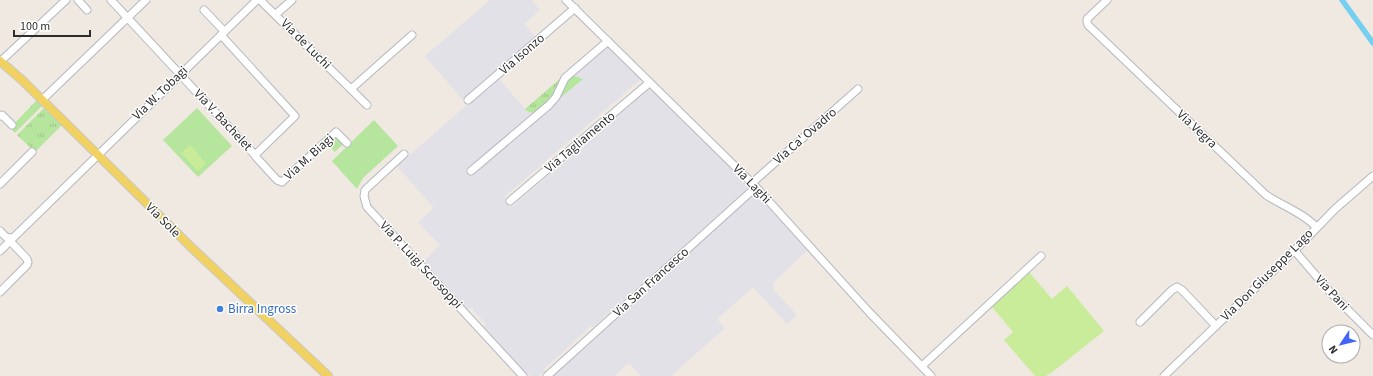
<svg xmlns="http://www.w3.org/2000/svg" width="1373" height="376" font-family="'Source Sans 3',sans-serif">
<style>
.industrial{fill:#e3e1e8}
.grass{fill:url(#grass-tufts)}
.park{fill:#b6e59e}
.pitch{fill:#c9ec9a}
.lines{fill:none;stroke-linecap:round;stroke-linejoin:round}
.canal{stroke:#75cff0;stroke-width:5.5}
.minor-casing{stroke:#b4b7c1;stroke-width:9}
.major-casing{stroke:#c9c9c9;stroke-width:10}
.minor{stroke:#fff;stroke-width:7}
.major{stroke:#f2d163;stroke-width:8}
.shop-dot{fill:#3f7fe0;stroke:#fff;stroke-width:1.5}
.labels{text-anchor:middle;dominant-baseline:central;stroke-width:3;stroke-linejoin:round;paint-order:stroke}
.street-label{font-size:13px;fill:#2e2e2e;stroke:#fff}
.shop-label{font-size:13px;fill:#366cbe;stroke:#fff;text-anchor:start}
</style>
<defs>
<pattern id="grass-tufts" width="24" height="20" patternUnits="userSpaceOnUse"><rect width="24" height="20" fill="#b6e59e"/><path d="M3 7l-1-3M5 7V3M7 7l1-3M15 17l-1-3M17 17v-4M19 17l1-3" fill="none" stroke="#9dc588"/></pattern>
</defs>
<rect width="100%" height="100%" fill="#efe9e1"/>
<g class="industrial">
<polygon points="490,0 532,0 540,10 524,24 537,38 463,100 425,56"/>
<polygon points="608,46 641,79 504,197 512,207 646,91 650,90 652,90 747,184 748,187 747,189 593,327 591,326 544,369 545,371 539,376 531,376 526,373 484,327 486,324 470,307 467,309 424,261 440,245 418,222 434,208 397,166 501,75 499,78 499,79 528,112 534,113 535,119 582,80 571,75 605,47"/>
<polygon points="756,194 808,250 773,283 774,290 797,315 787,324 753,287 717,319 725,328 671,376 641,376 629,363 614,376 552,376 753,195"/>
</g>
<g class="grass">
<polygon points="571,75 583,79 553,104 565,81"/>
<polygon points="561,78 554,95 534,113 528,112 525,109"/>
<polygon points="37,100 42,106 15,133 10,128"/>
<polygon points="44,108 62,125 35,152 17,135"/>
</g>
<g class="park">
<polygon points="197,108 232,146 198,177 163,140"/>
<polygon points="374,120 398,146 363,178 357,189 332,161"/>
<polygon points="335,137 343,144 335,152 327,144"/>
</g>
<g class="pitch">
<polygon points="190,145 206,163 198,171 181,153"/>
<polygon points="1029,272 1052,299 1067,286 1104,331 1050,374 1049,374 1046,376 1035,376 1004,340 1013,332 992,307"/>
</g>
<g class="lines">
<polyline class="canal" points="1342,0 1373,43"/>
<defs>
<g id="minor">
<polyline points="78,0 87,10"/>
<polyline points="111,0 255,155 295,116 221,35"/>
<polyline points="260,0 367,105"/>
<polyline points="566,0 756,187 869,312 931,376"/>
<path d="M1107,0L1087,19V22L1088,25L1266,195C1281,205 1305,214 1316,227"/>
<polyline points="204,10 224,31"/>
<polyline points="276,14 292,0"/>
<polyline points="1,61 66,0"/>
<polyline points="351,89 412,35"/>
<polyline points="42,100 146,0"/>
<polyline points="468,100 575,8"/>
<polyline points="0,116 2,115 12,125"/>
<polyline points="404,154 365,190 364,196 367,207 523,376"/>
<polyline points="255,155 256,157 277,180 282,182 336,132 347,143"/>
<polyline points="471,171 549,105 556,97 565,78 608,41"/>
<polyline points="752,183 858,89"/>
<polyline points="0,184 32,152"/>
<polyline points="510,201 649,83"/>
<polyline points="0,231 7,238 13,238 257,0"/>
<polyline points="1294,250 1330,292 1373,335"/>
<polyline points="0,251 8,243 10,238"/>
<polyline points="0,292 27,265 28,262 27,259 12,243 10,238"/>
<polyline points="1140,322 1172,290 1177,287 1182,290 1216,326"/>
<polyline points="922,366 1041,256"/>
<polyline points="547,376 756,187"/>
<polyline points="1164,376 1303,242 1335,209 1373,176"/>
</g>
<polyline id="major" points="0,61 22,80 191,247 328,376"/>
</defs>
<use href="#minor" class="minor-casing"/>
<use href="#major" class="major-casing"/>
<use href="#minor" class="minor"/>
<use href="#major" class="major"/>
</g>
<circle class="shop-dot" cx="220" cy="309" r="4"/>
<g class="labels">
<g class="street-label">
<text transform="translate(306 44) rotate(45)">Via de Luchi</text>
<text transform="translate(522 54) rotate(-41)">Via Isonzo</text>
<text transform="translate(160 93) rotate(-44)">Via W. Tobagi</text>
<text transform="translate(223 120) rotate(47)">Via V. Bachelet</text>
<text transform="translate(1197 129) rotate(43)">Via Vegra</text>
<text transform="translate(805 136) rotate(-41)">Via Ca' Ovadro</text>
<text transform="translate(580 142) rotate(-40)">Via Tagliamento</text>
<text transform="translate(309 157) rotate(-42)">Via M. Biagi</text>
<text transform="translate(752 184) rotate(46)">Via Laghi</text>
<text transform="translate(163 220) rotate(45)">Via Sole</text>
<text transform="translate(421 265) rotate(47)">Via P. Luigi Scrosoppi</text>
<text transform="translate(1267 275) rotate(-45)">Via Don Giuseppe Lago</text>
<text transform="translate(651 282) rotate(-42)">Via San Francesco</text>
<text transform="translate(1332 293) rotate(47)">Via Pani</text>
</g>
<g class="shop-label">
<text x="228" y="309">Birra Ingross</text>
</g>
</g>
<g transform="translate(1341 344) rotate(235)"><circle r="19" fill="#ffffff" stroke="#ababab"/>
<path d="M0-3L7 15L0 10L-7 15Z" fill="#4264fb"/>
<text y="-6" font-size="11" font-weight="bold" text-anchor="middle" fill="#2e2e2e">N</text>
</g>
<path d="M14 30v6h76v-6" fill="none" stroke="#2e2e2e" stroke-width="2"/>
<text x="20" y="30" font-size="12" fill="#2e2e2e" stroke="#ffffff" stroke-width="3" paint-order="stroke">100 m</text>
</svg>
